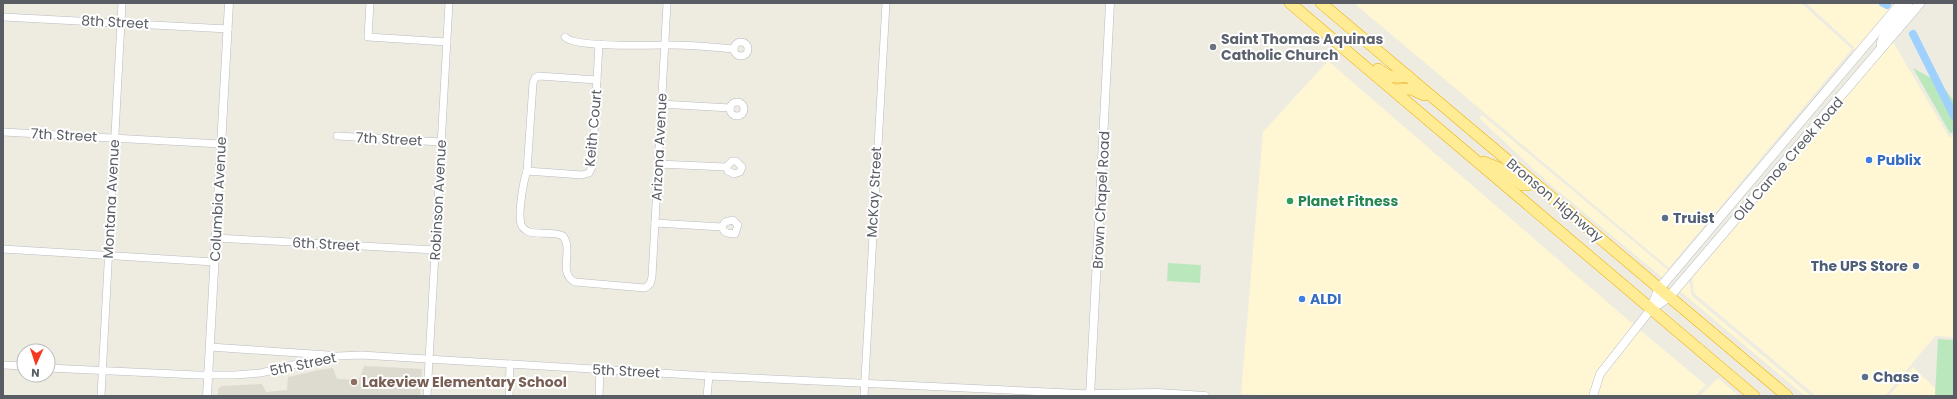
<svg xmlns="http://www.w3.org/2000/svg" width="1957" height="399" font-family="Poppins,sans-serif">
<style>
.commercial{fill:#fff7d4}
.education{fill:#dddacf}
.green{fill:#bbe7bd}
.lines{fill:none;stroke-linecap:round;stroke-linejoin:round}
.canal{stroke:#9fd1ff;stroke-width:8}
.minor-casing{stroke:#b9bbc1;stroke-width:8}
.tertiary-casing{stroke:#b9bbc1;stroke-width:9}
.secondary-casing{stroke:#b9bdc4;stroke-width:10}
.trunk-casing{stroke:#eeae00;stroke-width:12}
.minor{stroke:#fff;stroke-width:7}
.tertiary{stroke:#fff;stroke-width:8}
.secondary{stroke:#fff;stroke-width:9}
.trunk{stroke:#ffec95;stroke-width:11}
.worship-dot{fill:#6b7280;stroke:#fff;stroke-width:1.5}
.shop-dot{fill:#3f7fe0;stroke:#fff;stroke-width:1.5}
.leisure-dot{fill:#2e9e5b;stroke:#fff;stroke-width:1.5}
.service-dot{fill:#5c6f8a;stroke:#fff;stroke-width:1.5}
.education-dot{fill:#8d6e63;stroke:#fff;stroke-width:1.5}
.labels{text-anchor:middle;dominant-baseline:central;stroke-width:4;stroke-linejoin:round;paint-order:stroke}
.street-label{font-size:14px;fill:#595d63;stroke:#fff}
.worship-label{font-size:14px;font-weight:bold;fill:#5b616d;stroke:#fff;text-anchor:start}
.shop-label{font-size:14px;font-weight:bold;fill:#366cbe;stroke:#fff;text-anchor:start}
.leisure-label{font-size:14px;font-weight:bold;fill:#27864d;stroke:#fff;text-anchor:start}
.service-label{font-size:14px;font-weight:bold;fill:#4e5e75;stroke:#fff;text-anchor:start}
.education-label{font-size:14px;font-weight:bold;fill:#785e54;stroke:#fff;text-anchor:start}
</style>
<rect width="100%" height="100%" fill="#eeebe0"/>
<g class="commercial">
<polygon points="1354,3 1801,3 1852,49 1669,268"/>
<polygon points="1806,3 1896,3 1854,52 1854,47"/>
<polygon points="1893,42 1949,137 1954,136 1954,337 1935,336 1885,396 1816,396 1694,293 1692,278"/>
<polygon points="1328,61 1634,325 1596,372 1589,396 1279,396 1241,394 1263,132"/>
<polygon points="1482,115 1669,271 1663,278 1551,185 1479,118"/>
<polygon points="1689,280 1692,296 1811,396 1805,396 1680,291"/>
<polygon points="1640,330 1706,385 1695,396 1597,396 1603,376"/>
<polygon points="1913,367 1935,388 1935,396 1889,396"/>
<polygon points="1718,378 1739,396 1700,396"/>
</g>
<polygon class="education" points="364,366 422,369 420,396 218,396 218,389 222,386 262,384 266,392 287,390 288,377 319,370 333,368 337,379 359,380"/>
<g class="green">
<polygon points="1913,68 1940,83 1954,101 1954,132 1950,133"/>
<polygon points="1168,263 1201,265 1200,283 1167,281"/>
<polygon points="1938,339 1954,340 1954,396 1935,396"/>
</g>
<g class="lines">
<g class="canal">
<polyline points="1883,3 1887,5"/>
<polyline points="1913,34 1954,116"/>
</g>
<defs>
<g id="minor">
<polyline points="370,3 368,37 447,42"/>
<polyline points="3,17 228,29"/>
<path d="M565,37C574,48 653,45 671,45C692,45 713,47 733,49"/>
<circle cx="741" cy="49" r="7"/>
<path d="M597,80L539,76L535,78L533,83L527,171C523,182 518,214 521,224C522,228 525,230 529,232C540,235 552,231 563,236C574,250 557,273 575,282L645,288L650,284L652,277L667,3"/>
<circle cx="737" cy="109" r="7"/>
<polyline points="661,104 730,108"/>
<polyline points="3,132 221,144"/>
<polyline points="337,136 441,142"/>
<polyline points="658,164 726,167 728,171 734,174 740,172 742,167 736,161 732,161 726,167"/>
<polyline points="527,171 582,175 589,173 592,167 599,44"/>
<polyline points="655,223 722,227 724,231 727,233 735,234 738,225 733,220 725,222 722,227"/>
<polyline points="216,238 435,250"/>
<polyline points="3,249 214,262"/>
<polyline points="210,347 328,355"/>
<polyline points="3,365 24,366"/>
<polyline points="48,368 197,375 235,375 261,373 312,360 338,356 361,355 709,376 1090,394"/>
<polyline points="101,396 122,3"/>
<polyline points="427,396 449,3"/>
<polyline points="509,396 510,364"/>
<polyline points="599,396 600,369"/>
<polyline points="707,396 709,376"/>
<polyline points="864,396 886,3"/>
</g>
<g id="tertiary">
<polyline points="1090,394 1158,393 1205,396"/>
<polyline points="207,396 229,3"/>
<polyline points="1090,396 1110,3"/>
<polyline points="1593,396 1600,374 1651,309"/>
</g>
<g id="secondary">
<path d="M1881,44C1884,28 1905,19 1908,3"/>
<polyline points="1651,309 1669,297 1920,3"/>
<polyline points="1651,309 1659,289 1901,3"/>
</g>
<g id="trunk">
<polyline points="1290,3 1754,396"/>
<polyline points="1321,3 1787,396"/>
<path d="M1378,69C1389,77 1395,79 1408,76"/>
<polyline points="1393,90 1411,89 1424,95"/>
<polyline points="1484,162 1499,168 1522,185 1536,184"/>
</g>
</defs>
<use href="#minor" class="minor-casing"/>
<use href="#tertiary" class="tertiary-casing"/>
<use href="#secondary" class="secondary-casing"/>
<use href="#trunk" class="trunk-casing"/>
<use href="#minor" class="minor"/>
<use href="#tertiary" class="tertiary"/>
<use href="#secondary" class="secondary"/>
<use href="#trunk" class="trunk"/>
</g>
<circle class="worship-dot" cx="1213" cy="47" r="4"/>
<g class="shop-dot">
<circle cx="1869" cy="160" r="4"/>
<circle cx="1302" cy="299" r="4"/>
</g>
<circle class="leisure-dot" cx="1290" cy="201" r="4"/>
<g class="service-dot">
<circle cx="1665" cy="218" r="4"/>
<circle cx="1916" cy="266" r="4"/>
<circle cx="1865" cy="377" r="4"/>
</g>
<circle class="education-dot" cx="354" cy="382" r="4"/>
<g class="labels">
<g class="street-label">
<text transform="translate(115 22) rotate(3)">8th Street</text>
<text transform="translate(593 128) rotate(-85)">Keith Court</text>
<text transform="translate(64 135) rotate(3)">7th Street</text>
<text transform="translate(389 139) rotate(3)">7th Street</text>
<text transform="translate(659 147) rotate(-87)">Arizona Avenue</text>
<text transform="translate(1788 159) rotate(-49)">Old Canoe Creek Road</text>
<text transform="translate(874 192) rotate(-87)">McKay Street</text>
<text transform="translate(111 199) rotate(-87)">Montana Avenue</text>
<text transform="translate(218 199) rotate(-87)">Columbia Avenue</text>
<text transform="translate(438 200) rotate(-87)">Robinson Avenue</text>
<text transform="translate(1101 200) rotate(-87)">Brown Chapel Road</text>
<text transform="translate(1555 200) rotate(40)">Bronson Highway</text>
<text transform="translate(326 244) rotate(3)">6th Street</text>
<text transform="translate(303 364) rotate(-12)">5th Street</text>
<text transform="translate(626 371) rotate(3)">5th Street</text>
</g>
<g class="worship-label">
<text x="1221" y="39">Saint Thomas Aquinas<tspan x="1221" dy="16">Catholic Church</tspan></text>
</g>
<g class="shop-label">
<text x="1877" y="160">Publix</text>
<text x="1310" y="299">ALDI</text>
</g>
<g class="leisure-label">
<text x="1298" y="201">Planet Fitness</text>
</g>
<g class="service-label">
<text x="1673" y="218">Truist</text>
<text x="1908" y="266" text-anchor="end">The UPS Store</text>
<text x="1873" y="377">Chase</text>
</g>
<g class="education-label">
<text x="362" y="382">Lakeview Elementary School</text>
</g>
</g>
<rect width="1957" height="399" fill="none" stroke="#595d63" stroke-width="8"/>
<g transform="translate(36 363) rotate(183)"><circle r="19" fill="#ffffff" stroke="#bdbec1"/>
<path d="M0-3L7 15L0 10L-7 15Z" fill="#f5391f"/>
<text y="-6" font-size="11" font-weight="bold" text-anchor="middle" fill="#595d63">N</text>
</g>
</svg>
